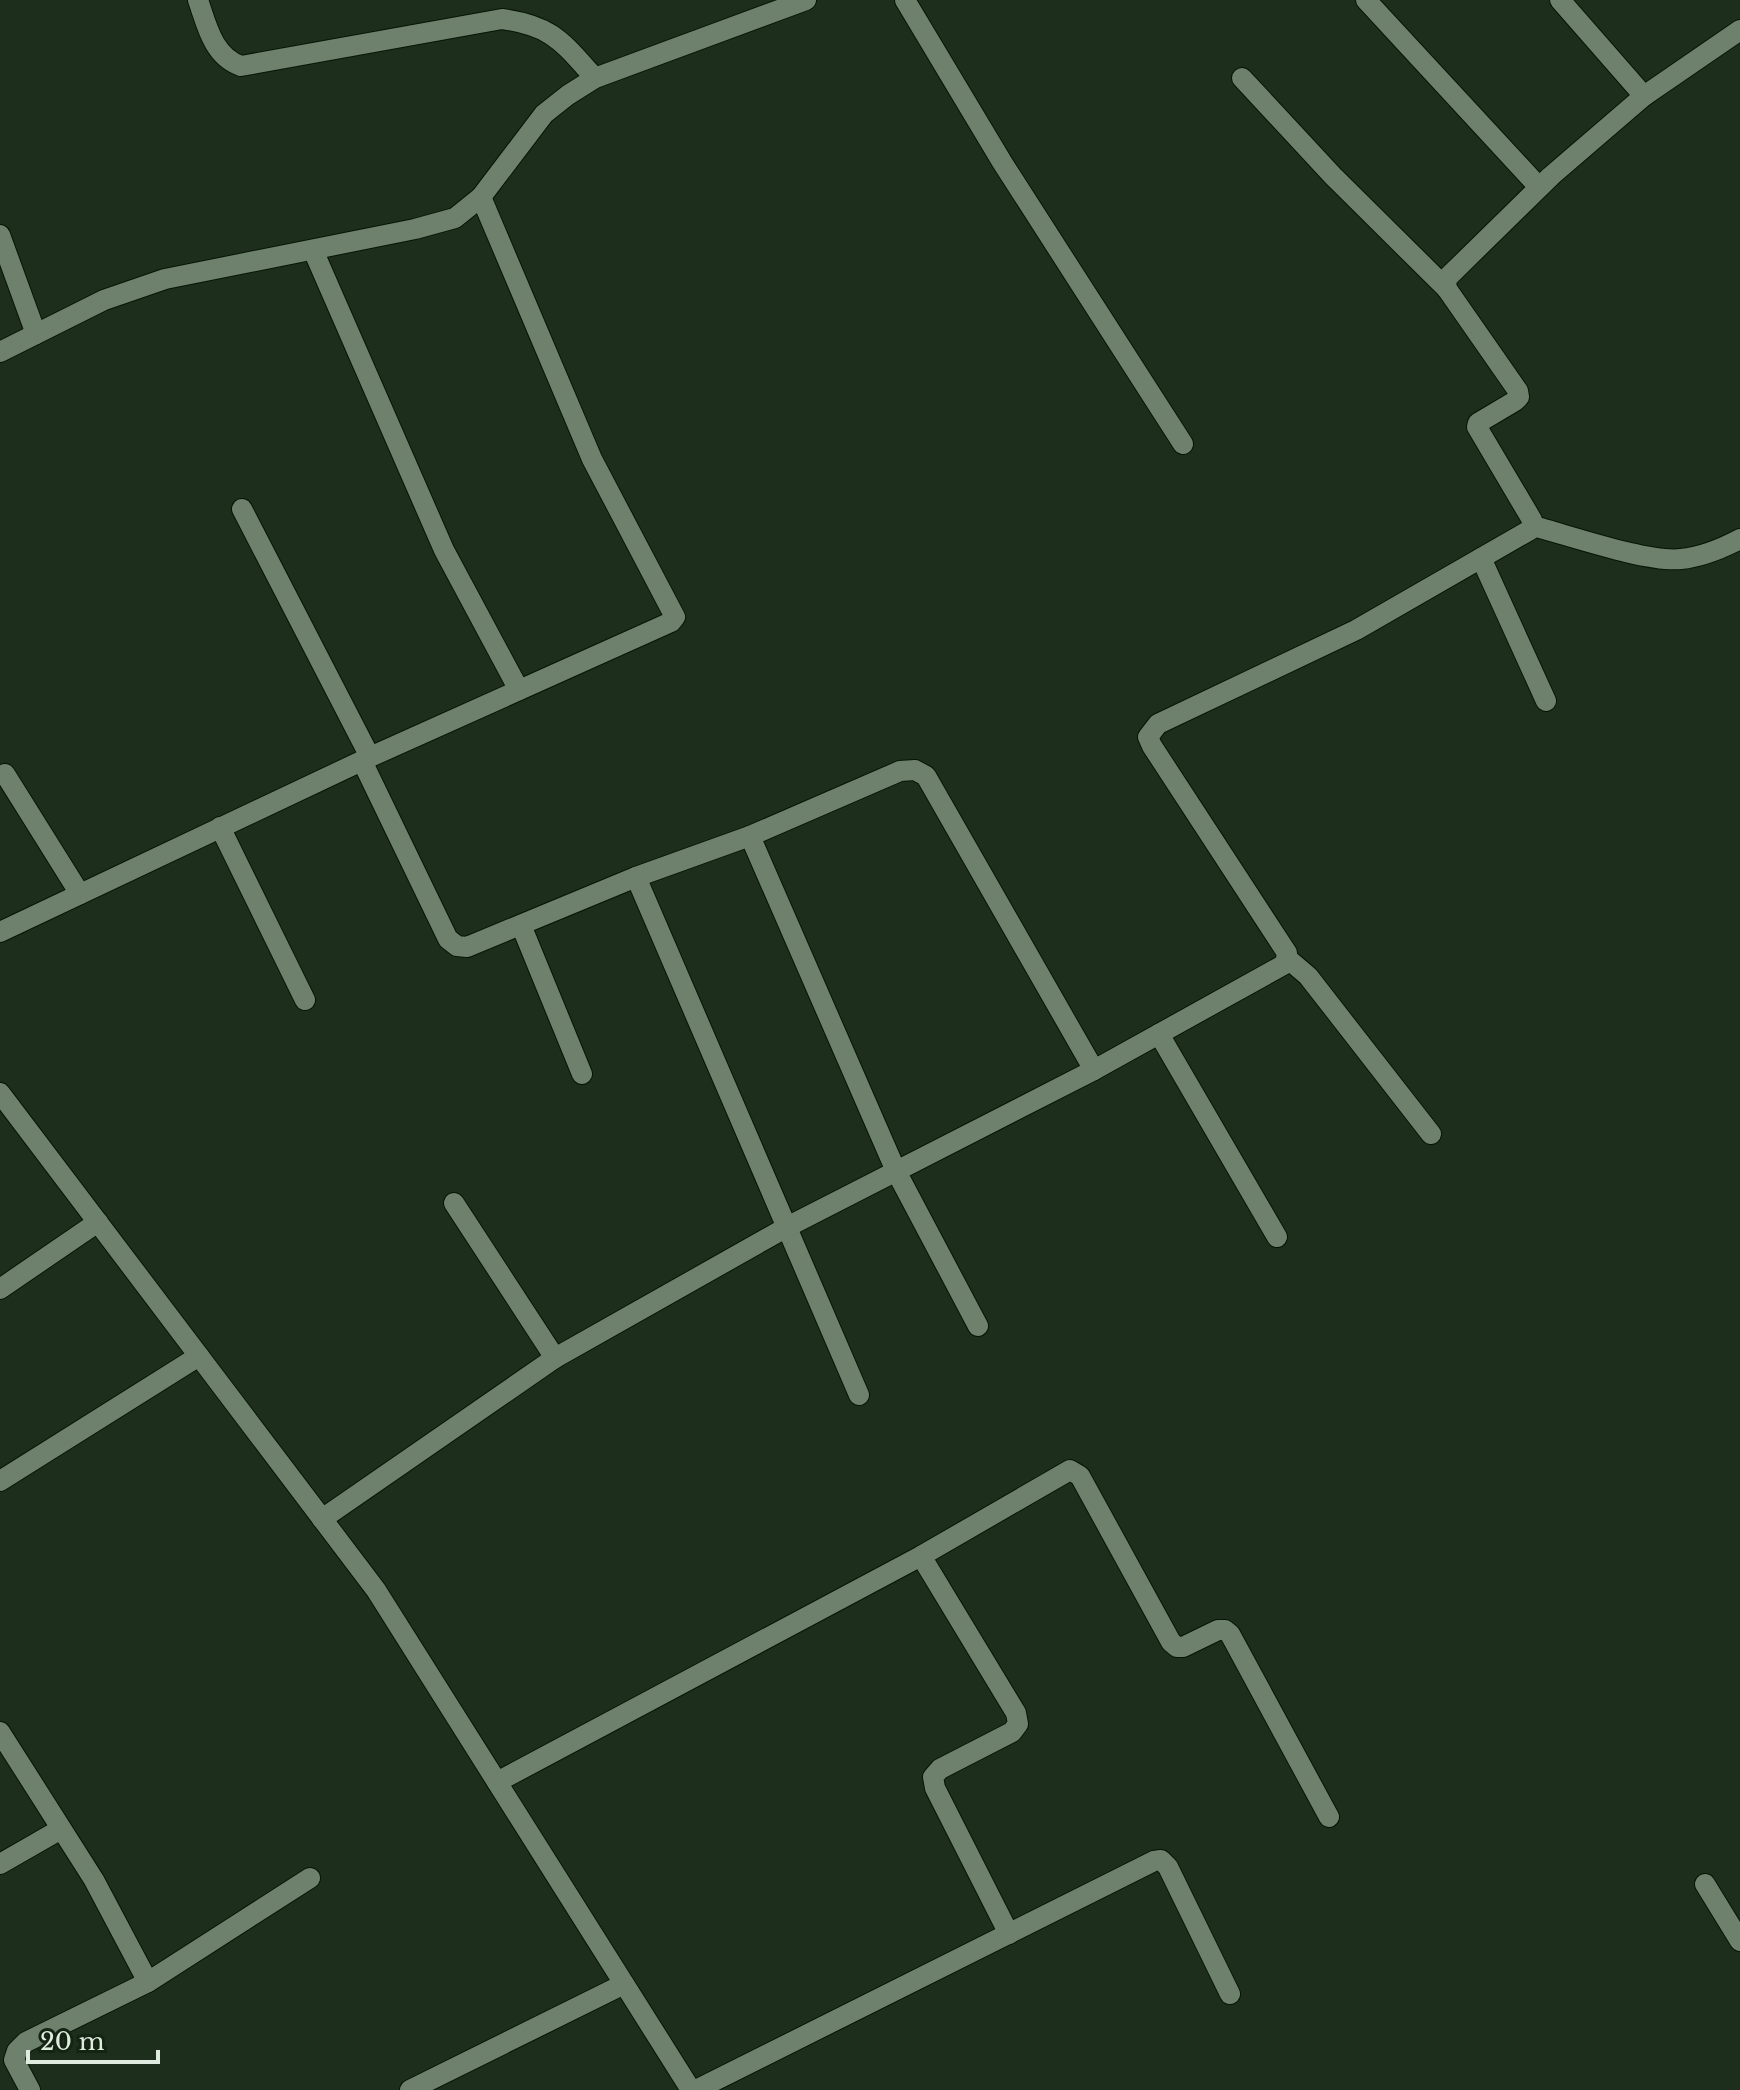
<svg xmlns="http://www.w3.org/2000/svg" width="1740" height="2090" font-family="'Libre Baskerville',serif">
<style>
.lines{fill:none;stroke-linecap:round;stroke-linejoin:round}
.minor-casing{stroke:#061606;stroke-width:22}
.minor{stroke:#6d816c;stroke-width:20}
</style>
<rect width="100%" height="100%" fill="#1d2e1d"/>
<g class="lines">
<defs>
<g id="minor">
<path d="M198,0C207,26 213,56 241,66L502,19C553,26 562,42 595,78"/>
<polyline points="905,0 1002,162 1183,444"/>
<polyline points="1366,0 1539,187"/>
<polyline points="1560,0 1644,96"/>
<polyline points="1242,78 1333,176 1447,289"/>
<polyline points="0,235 36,334"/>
<polyline points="313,250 444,550 519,690"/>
<polyline points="0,352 104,300 165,279 415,229 455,218 481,197 544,114 568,95 595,78 806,0"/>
<polyline points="242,509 370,757"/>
<path d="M1533,526C1568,535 1648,563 1681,559C1702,557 1721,549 1740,539"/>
<polyline points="1481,558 1546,701"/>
<polyline points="362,761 448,939 457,946 467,947 636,877 750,836 900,771 915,770 926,776 1094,1070"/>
<polyline points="5,774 80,894"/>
<polyline points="220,827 305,1000"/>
<polyline points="750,836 896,1171 978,1326"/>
<polyline points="636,877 859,1395"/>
<polyline points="521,925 582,1074"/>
<polyline points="0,932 370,757 671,622 675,617 592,459 481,197"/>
<polyline points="1288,959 1308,976 1431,1134"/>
<polyline points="1159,1034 1277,1237"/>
<polyline points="0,1093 376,1590 691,2090"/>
<polyline points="454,1203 555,1358"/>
<polyline points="0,1289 98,1222"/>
<polyline points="0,1481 199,1356"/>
<polyline points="322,1519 555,1358 787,1227 1094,1070 1285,964 1287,953 1152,746 1148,737 1158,724 1356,630 1530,530 1533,526 1532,520 1477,427 1478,423 1515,401 1519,397 1518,391 1447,289 1446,283 1448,277 1551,176 1644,96 1740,30"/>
<polyline points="921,1556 1016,1713 1018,1724 1012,1732 940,1769 933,1777 935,1788 1009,1934"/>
<polyline points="0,1732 94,1880 148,1982"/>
<polyline points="497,1782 921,1556 1070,1470 1080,1476 1171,1642 1177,1647 1183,1647 1218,1630 1225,1630 1230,1634 1329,1817"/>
<polyline points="0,1864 61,1829"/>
<polyline points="1705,1884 1740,1941"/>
<polyline points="30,2090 14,2060 17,2051 26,2042 148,1982 310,1878"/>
<polyline points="410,2090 624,1984"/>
<polyline points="696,2090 1154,1861 1161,1860 1168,1867 1230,1994"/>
</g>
</defs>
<use href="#minor" class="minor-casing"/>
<use href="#minor" class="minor"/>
</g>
<path d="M28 2050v12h130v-12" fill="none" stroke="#e0ebdf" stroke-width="4"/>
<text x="40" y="2050" font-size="24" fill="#e0ebdf" stroke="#132413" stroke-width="6" paint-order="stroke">20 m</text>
</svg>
